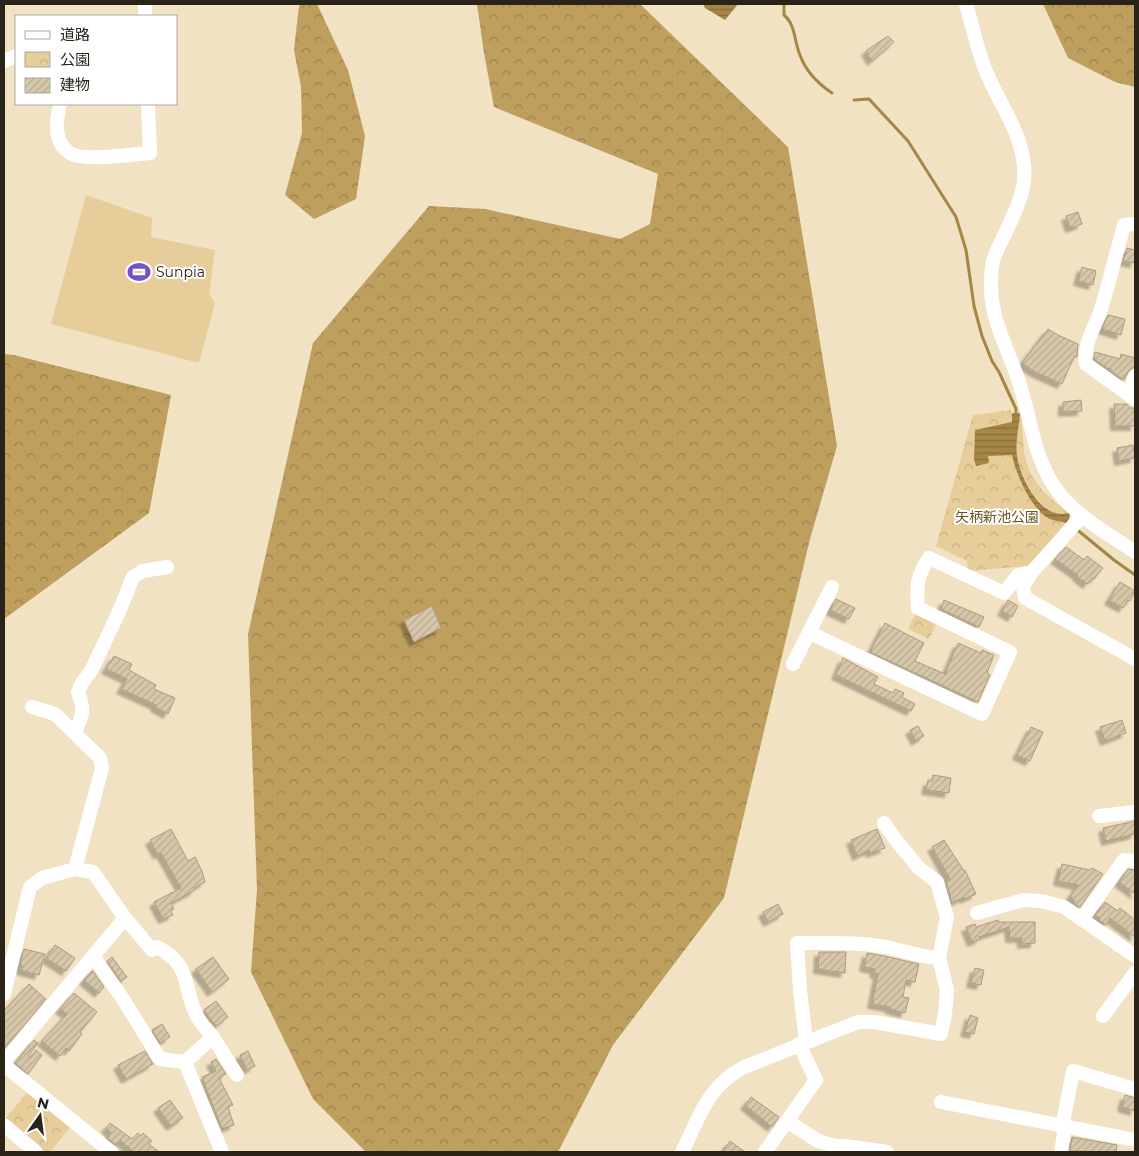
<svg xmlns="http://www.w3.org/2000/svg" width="1139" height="1156" font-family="Montserrat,'Noto Sans JP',sans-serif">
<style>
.grass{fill:#e7cd99}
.forest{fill:url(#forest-crowns)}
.park{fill:url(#park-crowns)}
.water{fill:url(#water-rules)}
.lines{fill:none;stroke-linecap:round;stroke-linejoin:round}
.stream{stroke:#a58645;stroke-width:3}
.building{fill:url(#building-hatch);stroke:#ab9c80;filter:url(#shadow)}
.minor{stroke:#fff;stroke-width:14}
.labels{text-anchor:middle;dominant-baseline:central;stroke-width:4;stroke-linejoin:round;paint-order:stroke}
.poi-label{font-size:14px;fill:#292318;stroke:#fff;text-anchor:start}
.park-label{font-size:14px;fill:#6b5422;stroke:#fff}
</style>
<defs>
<pattern id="forest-crowns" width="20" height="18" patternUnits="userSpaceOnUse" patternTransform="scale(1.25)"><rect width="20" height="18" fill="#bf9f5d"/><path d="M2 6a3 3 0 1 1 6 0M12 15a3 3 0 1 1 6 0" fill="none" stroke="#9b814c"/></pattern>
<pattern id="park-crowns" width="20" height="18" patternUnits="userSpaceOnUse" patternTransform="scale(1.25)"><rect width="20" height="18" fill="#e7cd99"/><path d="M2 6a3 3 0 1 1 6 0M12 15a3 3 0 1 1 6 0" fill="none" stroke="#c6b083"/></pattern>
<pattern id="water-rules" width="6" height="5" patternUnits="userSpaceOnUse" patternTransform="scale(1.25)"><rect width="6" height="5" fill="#a58645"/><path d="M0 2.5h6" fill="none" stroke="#866d39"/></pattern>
<pattern id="building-hatch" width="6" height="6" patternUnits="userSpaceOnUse" patternTransform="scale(1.25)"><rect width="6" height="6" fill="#d7c7aa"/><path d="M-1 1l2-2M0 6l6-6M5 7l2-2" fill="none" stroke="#b9ab92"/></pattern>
<filter id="shadow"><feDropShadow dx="-4.5" dy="4.5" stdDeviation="1" flood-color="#0004"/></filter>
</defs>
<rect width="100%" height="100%" fill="#f1e2c4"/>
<polygon class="grass" points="86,195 152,218 151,237 215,250 209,294 215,303 199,363 51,324"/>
<g class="forest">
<polygon points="301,4 317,4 348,70 365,136 356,199 314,219 285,195 302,133 301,87 294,50 299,6"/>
<polygon points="477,4 640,4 788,147 837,446 810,539 724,898 613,1045 558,1152 366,1152 313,1099 251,972 257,890 248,634 313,343 429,206 485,209 620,239 650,224 658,174 494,107 484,53"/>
<polygon points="1043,4 1135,4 1135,87 1115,82 1068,58"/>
<polygon points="4,354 14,355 171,395 149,513 4,619"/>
</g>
<g class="park">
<path d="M1011,410L1012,413H1020C1023,426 1023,439 1024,452C1029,481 1047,497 1070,513L1069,519L1035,561L1027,566L968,571L967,561L936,546L973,415Z"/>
<polygon points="916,613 937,622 929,639 908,629"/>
<polygon points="29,1090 72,1125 50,1152 43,1152 4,1120"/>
</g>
<g class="water">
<polygon points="703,4 738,4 725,20 705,8"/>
<path d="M1012,413H1020C1019,427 1015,442 1017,456C1020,477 1038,514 1062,514C1065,514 1067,513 1070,513L1069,519L1066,523C1061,521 1055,521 1050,519C1031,510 1016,474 1012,455L988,456L989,463L976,466L974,459L975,430L1012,422Z"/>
</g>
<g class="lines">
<g class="stream">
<path d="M784,4V15C796,25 794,42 800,55C806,72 817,83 832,93"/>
<polyline points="854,100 869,99 908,141 956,217 966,250 974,306 982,336 992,361 999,372 1016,409 1016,417"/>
<polyline points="1075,528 1114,560 1135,575"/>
</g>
</g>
<g class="building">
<polygon points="888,36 894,42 872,61 866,51"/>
<polygon points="1078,212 1082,224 1070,228 1066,216"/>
<polygon points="1127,248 1135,250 1135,263 1123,261"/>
<polygon points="1082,267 1096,271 1093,285 1078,281"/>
<polygon points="1108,315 1125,319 1121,335 1102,329"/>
<polygon points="1048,329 1058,335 1078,344 1077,357 1074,357 1062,384 1035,372 1022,363"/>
<polygon points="1095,352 1120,359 1121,354 1135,358 1135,367 1129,370 1124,380 1111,371 1111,369 1107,368 1094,359"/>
<polygon points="1081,400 1082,411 1063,412 1063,402"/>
<polygon points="1114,404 1127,404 1130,408 1134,408 1135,426 1115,426"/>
<polygon points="1133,445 1135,458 1119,461 1117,448"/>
<polygon points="1066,547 1084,560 1087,556 1103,568 1094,579 1092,578 1087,584 1077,576 1078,575 1055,559"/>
<polygon points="1120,582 1135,591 1130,601 1128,600 1123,608 1109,600"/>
<polygon points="836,599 855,608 849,619 830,610"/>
<polygon points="944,600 984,617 979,627 941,609"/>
<polygon points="1008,600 1018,606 1012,617 1002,611"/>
<polygon points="432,606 441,628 414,642 404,620"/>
<polygon points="885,623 924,643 915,661 945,674 958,643 981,653 982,650 994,655 987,673 990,675 978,702 870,652"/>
<polygon points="114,656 132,664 129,670 156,685 154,689 175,698 168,714 155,707 156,705 121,689 127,679 106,669"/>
<polygon points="843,658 878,677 874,684 893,693 895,689 904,693 902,697 915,704 911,711 836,675"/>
<polygon points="1122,720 1126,733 1105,741 1100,727"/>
<polygon points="918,726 924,736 916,741 910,730"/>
<polygon points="1031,727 1043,732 1030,761 1017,755"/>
<polygon points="933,775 951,778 949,793 926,790 928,781 932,781"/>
<polygon points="1135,821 1135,834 1106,841 1103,828"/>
<polygon points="171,829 188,861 195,857 202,871 205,882 194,888 195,890 171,903 174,909 171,911 173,915 163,919 154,902 181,888 161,853 158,855 150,840"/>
<polygon points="877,829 885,848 871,853 869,850 857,856 851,840"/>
<polygon points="944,840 964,871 965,870 976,894 965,899 964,897 952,903 946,881 950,879 932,847"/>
<polygon points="1062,864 1090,870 1092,868 1103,874 1080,907 1073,903 1075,901 1070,897 1078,885 1058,881"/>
<polygon points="1128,869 1135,870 1135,894 1119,882"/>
<polygon points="1105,902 1118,911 1120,908 1135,920 1135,937 1110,918 1106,925 1099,920 1100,918 1095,915"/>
<polygon points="778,904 783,914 768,922 763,912"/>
<polygon points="998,920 999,922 1035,922 1035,943 1022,944 1022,938 1010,938 1009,927 979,937 980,939 972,942 966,927 975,924 976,927"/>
<polygon points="55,945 75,958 66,971 46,958"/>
<polygon points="24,949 45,954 39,975 21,970 22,965 20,965"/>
<polygon points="819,952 846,952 845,973 818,969"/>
<polygon points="867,953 884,956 919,964 915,982 906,980 903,997 909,998 905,1013 890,1009 890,1007 872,1004 878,974 874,973 875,969 864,967"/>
<polygon points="112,957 127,977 121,981 107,961"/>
<polygon points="213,957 229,979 212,992 196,969"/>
<polygon points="975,968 984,970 981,985 971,983"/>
<polygon points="92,971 93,971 104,987 99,993 84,980"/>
<polygon points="29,984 46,999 4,1049 4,1011"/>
<polygon points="74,993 97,1012 80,1032 82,1034 69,1051 66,1048 60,1056 42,1041 67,1014 60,1009"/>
<polygon points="216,1001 228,1017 216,1026 204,1010"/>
<polygon points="970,1015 978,1018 974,1034 965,1032"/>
<polygon points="162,1024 170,1037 160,1043 152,1030"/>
<polygon points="34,1040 38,1043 28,1056 30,1058 36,1050 42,1055 28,1074 15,1063"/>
<polygon points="145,1051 153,1064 126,1079 118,1065"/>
<polygon points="248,1051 255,1066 247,1070 240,1055"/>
<polygon points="216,1059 226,1074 219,1078 233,1105 228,1107 234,1125 222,1129 202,1077 216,1071 211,1062"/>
<polygon points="1125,1095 1135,1098 1135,1111 1122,1107"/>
<polygon points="751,1097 779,1117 772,1127 745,1105"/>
<polygon points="170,1100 183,1118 171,1126 158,1108"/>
<polygon points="110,1123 132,1139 138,1133 141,1136 143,1133 152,1141 149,1144 159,1152 134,1152 120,1140 116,1145 107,1138 111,1133 106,1128"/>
<polygon points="1072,1137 1117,1145 1116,1152 1070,1151"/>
<polygon points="730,1141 745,1152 722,1152"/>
</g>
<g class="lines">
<g class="minor">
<polyline points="145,4 145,16"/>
<path d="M966,4C972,25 977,48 985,69C998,102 1021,130 1024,166C1027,192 1013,216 1003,238C999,247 993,256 992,266C986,314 1005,340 1019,382C1032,422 1034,465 1063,498C1083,520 1110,535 1135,552"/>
<polyline points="4,61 16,56"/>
<path d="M60,104C56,121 53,142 70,153C82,162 134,154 150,153L148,104"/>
<path d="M1135,224L1124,225C1116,254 1109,284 1100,312C1094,329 1083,345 1086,364L1135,399"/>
<polyline points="1129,395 1135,376"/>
<polyline points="1032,572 1023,586 1025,598 1135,659"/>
<path d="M810,633L982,714L1010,652L918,608C916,587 917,575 929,558L1004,593L1018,575L1032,572L1082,516"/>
<polyline points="793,664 832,587"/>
<path d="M74,733C83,716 85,710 78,692L82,683L91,671L118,614L133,577L143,571L167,567"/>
<polyline points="1099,816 1135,812"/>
<polyline points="884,823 895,839 919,868 937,882 947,917 939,958"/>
<path d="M75,869L93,872L125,918L152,950L157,947C195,966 181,992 200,1021C204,1027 210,1032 214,1039C222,1051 229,1063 237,1075"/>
<polyline points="977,913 1023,900 1041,901 1064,907 1135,956"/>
<polyline points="1082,919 1124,860 1135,861"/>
<polyline points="93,956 123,999 160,1059 185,1062 213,1037"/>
<polyline points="4,994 30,887 42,878 75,869 102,768 100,758 55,714 32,707"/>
<polyline points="1103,1016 1135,973"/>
<polyline points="4,1062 125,918"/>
<polyline points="185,1062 222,1152"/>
<polyline points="4,1065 111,1152"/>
<polyline points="941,1102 1135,1140"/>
<polyline points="787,1121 818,1141 835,1146 845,1146 887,1152"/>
<polyline points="4,1125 36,1152"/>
<polyline points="1062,1127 1073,1071 1135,1089"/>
<path d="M682,1152C699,1119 706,1088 742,1068L858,1022H875L941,1034L945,1014L947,990L939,958C920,957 905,951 886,947C857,942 827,943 797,943L800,990L806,1041"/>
<polyline points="765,1152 816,1080 799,1044"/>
<polyline points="1061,1152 1065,1127"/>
</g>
</g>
<defs>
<symbol id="stadium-bare" viewBox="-9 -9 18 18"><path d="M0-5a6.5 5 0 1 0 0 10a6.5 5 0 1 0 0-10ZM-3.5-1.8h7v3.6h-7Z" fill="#7650c9" stroke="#fff" stroke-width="2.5" paint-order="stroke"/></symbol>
</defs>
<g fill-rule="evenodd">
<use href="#stadium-bare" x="123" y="256" width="32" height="32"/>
</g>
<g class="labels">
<g class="poi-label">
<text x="156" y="272">Sunpia</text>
</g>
<g class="park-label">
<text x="997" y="517">矢柄新池公園</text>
</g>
</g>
<rect width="1139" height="1156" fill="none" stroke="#292318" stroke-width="10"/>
<rect x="15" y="15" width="162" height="90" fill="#ffffff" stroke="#a9a7a3"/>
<rect x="25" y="31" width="25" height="8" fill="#ffffff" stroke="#a9a7a3"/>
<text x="60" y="40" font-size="15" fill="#292318">道路</text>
<rect x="25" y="52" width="25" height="15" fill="url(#park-crowns)" stroke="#a9a7a3"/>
<text x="60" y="65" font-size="15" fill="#292318">公園</text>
<rect x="25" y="78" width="25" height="15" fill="url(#building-hatch)" stroke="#a9a7a3"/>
<text x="60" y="90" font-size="15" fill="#292318">建物</text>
<g transform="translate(40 1116) rotate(14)" stroke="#ffffff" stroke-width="4" paint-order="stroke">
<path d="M0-4L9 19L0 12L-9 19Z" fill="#292318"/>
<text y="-8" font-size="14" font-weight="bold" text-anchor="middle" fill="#292318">N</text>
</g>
</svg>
